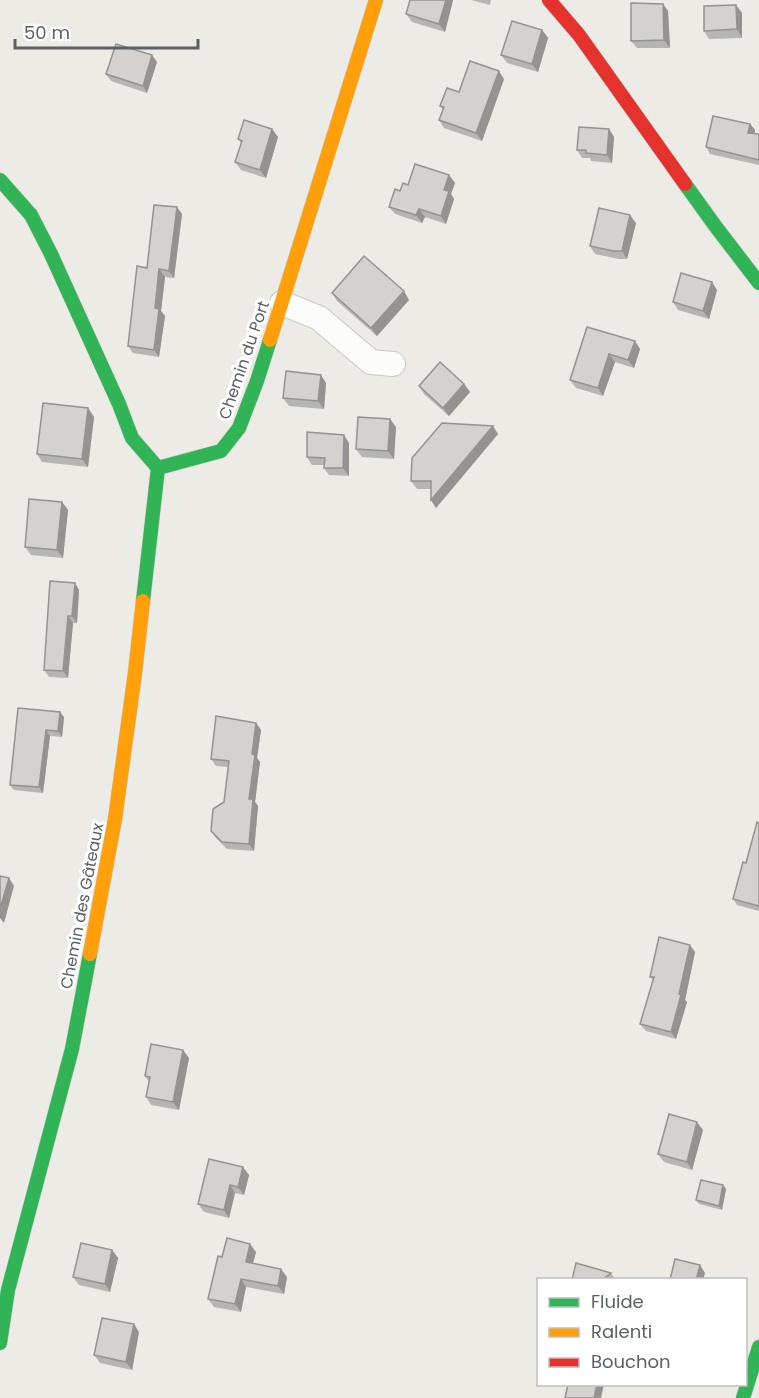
<svg xmlns="http://www.w3.org/2000/svg" width="759" height="1398" font-family="Poppins,sans-serif">
<style>
.lines{fill:none;stroke-linecap:round;stroke-linejoin:round}
.street-casing{stroke:#c9c9c8;stroke-width:26}
.fast-casing{stroke:#c7c8c7;stroke-width:15}
.slow-casing{stroke:#c7c8c7;stroke-width:15}
.jam-casing{stroke:#c7c8c7;stroke-width:15}
.street{stroke:#fcfcfb;stroke-width:24}
.fast{stroke:#30b455;stroke-width:14}
.slow{stroke:#ff9f0a;stroke-width:14}
.jam{stroke:#e5322d;stroke-width:14}
.wall{fill:#b5b5b2}
.shaded-wall{fill:#949391}
.building{fill:#d3d2cf;stroke:#949391;stroke-width:1.5}
.labels{text-anchor:middle;dominant-baseline:central;stroke-width:6;stroke-linejoin:round;paint-order:stroke}
.street-label{font-size:16px;fill:#5b6065;stroke:#fff}
</style>
<rect width="100%" height="100%" fill="#ecebe6"/>
<g class="lines">
<defs>
<polyline id="street" points="282,303 319,318 371,362 393,364"/>
<g id="fast">
<polyline points="0,180 31,215 51,254 119,404 132,438 158,468 221,451 239,428 257,381 270,340"/>
<polyline points="685,184 716,227 759,283"/>
<polyline points="143,601 158,468"/>
<polyline points="0,1343 8,1290 72,1049 90,954"/>
<polyline points="743,1398 759,1347"/>
</g>
<g id="slow">
<polyline points="270,340 376,0"/>
<polyline points="90,954 115,819 135,673 143,601"/>
</g>
<polyline id="jam" points="549,0 579,35 685,184"/>
</defs>
<use href="#street" class="street-casing"/>
<use href="#fast" class="fast-casing"/>
<use href="#slow" class="slow-casing"/>
<use href="#jam" class="jam-casing"/>
<use href="#street" class="street"/>
<use href="#fast" class="fast"/>
<use href="#slow" class="slow"/>
<use href="#jam" class="jam"/>
</g>
<g class="wall">
<polygon points="410,0 453,0 445,32 412,22 406,14"/>
<polygon points="471,0 491,0 490,5"/>
<polygon points="663,4 668,11 670,48 637,48 631,41"/>
<polygon points="742,13 742,38 709,39 704,31"/>
<polygon points="542,30 548,38 538,72 507,63 501,55"/>
<polygon points="157,62 147,93 111,81 106,74"/>
<polygon points="504,79 482,141 444,128 439,120 443,110 440,106 459,92"/>
<polygon points="750,124 755,130 754,134 759,134 759,165 710,154 706,147"/>
<polygon points="272,129 278,137 266,178 241,170 235,162 241,143 238,139"/>
<polygon points="609,129 614,137 612,163 591,161 590,158 582,158 577,150"/>
<polygon points="449,175 455,183 451,194 454,199 446,224 425,217 422,223 395,214 389,207 408,185"/>
<polygon points="182,214 174,278 165,277 161,311 165,316 159,357 133,353 128,346 147,268"/>
<polygon points="636,223 627,259 619,259 595,254 590,246"/>
<polygon points="717,290 709,319 678,310 673,302"/>
<polygon points="332,293 409,300 377,336 337,301"/>
<polygon points="587,327 640,349 634,368 615,362 603,396 576,388 570,380"/>
<polygon points="326,383 324,409 289,406 283,398"/>
<polygon points="464,384 470,392 449,416 424,394 419,386"/>
<polygon points="88,408 94,417 88,467 42,462 37,454"/>
<polygon points="396,427 394,459 362,457 356,449"/>
<polygon points="498,434 436,508 431,500 431,489 417,489 411,481"/>
<polygon points="349,443 349,476 329,475 324,468 324,465 312,465 307,457"/>
<polygon points="62,502 68,510 63,558 31,555 25,547"/>
<polygon points="75,583 79,590 77,623 73,623 68,678 49,677 44,670"/>
<polygon points="18,708 64,717 62,737 50,736 43,793 14,790 10,785"/>
<polygon points="256,723 261,730 257,758 260,762 255,802 258,806 254,851 227,849 216,838 211,831 224,802 228,767 216,766 211,759"/>
<polygon points="759,823 759,911 737,905 733,899 746,863"/>
<polygon points="695,952 685,1000 687,1002 676,1039 646,1031 640,1024 653,980 650,977"/>
<polygon points="189,1058 179,1110 151,1105 146,1097 149,1082 145,1076"/>
<polygon points="703,1130 692,1170 664,1162 658,1154"/>
<polygon points="209,1159 249,1175 244,1195 235,1193 229,1218 204,1212 198,1204"/>
<polygon points="723,1185 726,1189 722,1210 699,1204 696,1200"/>
<polygon points="112,1250 118,1258 110,1292 79,1285 73,1277"/>
<polygon points="256,1252 253,1263 287,1277 284,1294 246,1287 241,1312 214,1307 208,1299 222,1257"/>
<polygon points="611,1273 616,1280 572,1280"/>
<polygon points="139,1332 132,1370 100,1363 94,1355"/>
</g>
<g class="shaded-wall">
<polygon points="446,0 453,0 445,32 439,24"/>
<polygon points="663,4 668,11 670,48 664,40"/>
<polygon points="736,5 742,13 742,38 737,29"/>
<polygon points="542,30 548,38 538,72 532,64"/>
<polygon points="152,55 157,62 147,93 143,86"/>
<polygon points="499,71 504,79 482,141 476,133"/>
<polygon points="750,124 755,130 753,140 748,133"/>
<polygon points="272,129 278,137 266,178 260,170"/>
<polygon points="609,129 614,137 612,163 607,155"/>
<polygon points="449,175 455,183 451,194 454,199 446,224 441,216 444,190"/>
<polygon points="177,207 182,214 174,278 169,271"/>
<polygon points="419,209 425,217 422,223 416,215"/>
<polygon points="630,215 636,223 627,259 622,251"/>
<polygon points="159,269 165,277 161,311 165,316 159,357 154,350 155,308"/>
<polygon points="712,282 717,290 709,319 703,311"/>
<polygon points="404,291 409,300 377,336 371,328"/>
<polygon points="635,341 640,349 634,368 628,360"/>
<polygon points="609,354 615,362 603,396 598,388"/>
<polygon points="321,375 326,383 324,409 318,401"/>
<polygon points="464,384 470,392 449,416 443,408"/>
<polygon points="88,408 94,417 88,467 82,459"/>
<polygon points="390,419 396,427 394,459 388,451"/>
<polygon points="493,426 498,434 436,508 431,500"/>
<polygon points="344,435 349,443 349,476 343,468"/>
<polygon points="62,502 68,510 63,558 57,550"/>
<polygon points="75,583 79,590 77,623 72,616"/>
<polygon points="68,616 73,623 68,678 63,671"/>
<polygon points="60,712 64,717 62,737 58,731"/>
<polygon points="256,723 261,730 257,758 260,762 255,802 258,806 254,851 249,844 249,799 252,754"/>
<polygon points="46,730 50,736 43,793 39,787"/>
<polygon points="9,878 14,886 4,923 0,918 0,909"/>
<polygon points="690,945 695,952 685,1000 687,1002 676,1039 671,1032"/>
<polygon points="183,1050 189,1058 179,1110 173,1102"/>
<polygon points="697,1122 703,1130 692,1170 687,1162"/>
<polygon points="243,1167 249,1175 244,1195 238,1187"/>
<polygon points="230,1185 235,1193 229,1218 224,1210"/>
<polygon points="723,1185 726,1189 722,1210 719,1206"/>
<polygon points="250,1244 256,1252 251,1270 246,1262"/>
<polygon points="112,1250 118,1258 110,1292 105,1284"/>
<polygon points="700,1265 705,1273 703,1280 696,1280"/>
<polygon points="281,1269 287,1277 284,1294 278,1286"/>
<polygon points="241,1279 246,1287 241,1312 235,1304"/>
<polygon points="134,1324 139,1332 132,1370 126,1362"/>
<polygon points="597,1384 604,1384 601,1398 594,1398"/>
</g>
<g class="building">
<polygon points="410,0 446,0 439,24 406,14"/>
<polygon points="631,3 663,4 664,40 631,41"/>
<polygon points="736,5 737,29 704,31 704,6"/>
<polygon points="512,21 542,30 532,64 501,55"/>
<polygon points="116,44 152,55 143,86 106,74"/>
<polygon points="470,61 499,71 476,133 439,120 444,107 440,106 447,88 459,92"/>
<polygon points="713,116 750,124 748,133 759,134 759,160 706,147"/>
<polygon points="244,120 272,129 260,170 235,162 242,141 238,139"/>
<polygon points="579,127 609,129 607,155 586,153 586,150 577,150"/>
<polygon points="415,164 449,175 444,190 449,191 441,216 419,209 416,215 389,207 395,189 400,191 403,183 408,185"/>
<polygon points="154,205 177,207 169,271 159,269 155,308 159,309 154,350 128,346 137,266 147,268"/>
<polygon points="599,208 630,215 622,251 613,251 590,246"/>
<polygon points="364,256 404,291 371,328 332,293"/>
<polygon points="681,273 712,282 703,311 673,302"/>
<polygon points="587,327 635,341 628,360 609,354 598,388 570,380"/>
<polygon points="440,362 464,384 443,408 419,386"/>
<polygon points="286,371 321,375 318,401 283,398"/>
<polygon points="43,403 88,408 82,459 37,454"/>
<polygon points="358,417 390,419 388,451 356,449"/>
<polygon points="442,423 493,426 431,500 431,481 411,481 412,458"/>
<polygon points="307,432 344,435 343,468 324,468 325,458 307,457"/>
<polygon points="29,499 62,502 57,550 25,547"/>
<polygon points="50,581 75,583 72,616 68,616 63,671 44,670"/>
<polygon points="18,708 60,712 58,731 46,730 39,787 10,785"/>
<polygon points="216,716 256,723 252,754 255,755 249,799 253,799 249,844 222,842 211,831 213,809 224,802 229,761 211,759"/>
<polygon points="757,822 759,823 759,906 733,899 743,862 746,863"/>
<polygon points="0,876 9,878 0,909"/>
<polygon points="659,937 690,945 679,994 681,995 671,1032 640,1024 654,977 650,977"/>
<polygon points="151,1044 183,1050 173,1102 146,1097 150,1077 145,1076"/>
<polygon points="669,1114 697,1122 687,1162 658,1154"/>
<polygon points="209,1159 243,1167 238,1187 230,1185 224,1210 198,1204"/>
<polygon points="701,1180 723,1185 719,1206 696,1200"/>
<polygon points="227,1238 250,1244 246,1262 281,1269 278,1286 241,1279 235,1304 208,1299 218,1256 222,1257"/>
<polygon points="81,1243 112,1250 105,1284 73,1277"/>
<polygon points="675,1259 700,1265 696,1280 670,1280"/>
<polygon points="576,1263 611,1273 602,1280 572,1280"/>
<polygon points="102,1318 134,1324 126,1362 94,1355"/>
<polygon points="568,1384 597,1384 594,1398 565,1398"/>
</g>
<g class="labels">
<g class="street-label">
<text transform="translate(244 360) rotate(-71)">Chemin du Port</text>
<text transform="translate(82 906) rotate(-79)">Chemin des Gâteaux</text>
</g>
</g>
<rect x="537" y="1278" width="210" height="108" fill="#ffffff" stroke="#bdbfc1" stroke-width="1.5"/>
<rect x="549" y="1298" width="30" height="9" fill="#30b455" stroke="#bdbfc1" stroke-width="1.5"/>
<text x="591" y="1308" font-size="18" fill="#5b6065">Fluide</text>
<rect x="549" y="1328" width="30" height="9" fill="#ff9f0a" stroke="#bdbfc1" stroke-width="1.5"/>
<text x="591" y="1338" font-size="18" fill="#5b6065">Ralenti</text>
<rect x="549" y="1358" width="30" height="9" fill="#e5322d" stroke="#bdbfc1" stroke-width="1.5"/>
<text x="591" y="1368" font-size="18" fill="#5b6065">Bouchon</text>
<path d="M15 39v9h183v-9" fill="none" stroke="#5b6065" stroke-width="3"/>
<text x="24" y="39" font-size="18" fill="#5b6065" stroke="#ffffff" stroke-width="4.5" paint-order="stroke">50 m</text>
</svg>
